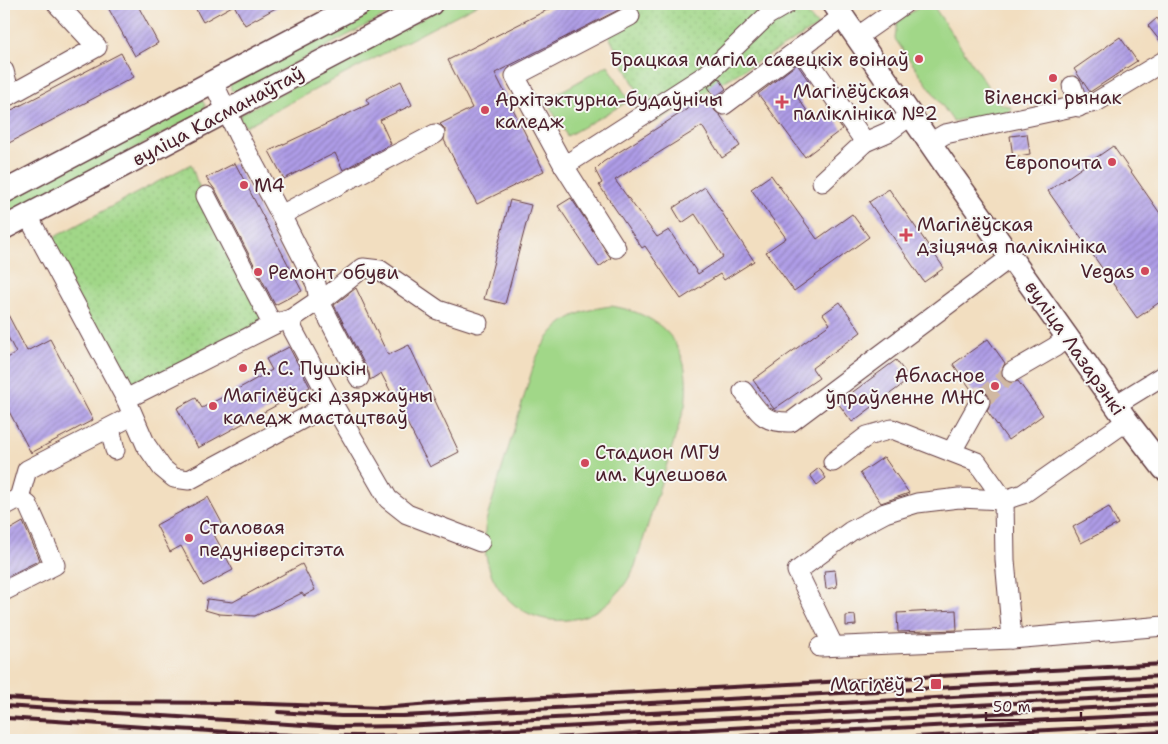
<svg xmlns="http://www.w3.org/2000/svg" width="1168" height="744" font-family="'Shantell Sans',sans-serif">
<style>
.grass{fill:#a1d788;stroke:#767b5a}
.park{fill:url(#park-dots);stroke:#767b5a}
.building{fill:url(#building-hatch)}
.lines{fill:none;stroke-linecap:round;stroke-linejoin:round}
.minor-tunnel{stroke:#d0b8a2;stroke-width:19;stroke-dasharray:19 9;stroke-linecap:butt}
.minor-casing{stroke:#633c41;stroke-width:21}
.major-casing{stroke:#633c41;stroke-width:25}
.minor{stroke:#fff;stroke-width:19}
.major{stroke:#fff;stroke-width:22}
.rail{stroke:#4a1f2b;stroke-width:4}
.poi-dot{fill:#d1495b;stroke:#f6f6f2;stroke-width:2}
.labels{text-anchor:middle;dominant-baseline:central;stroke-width:4;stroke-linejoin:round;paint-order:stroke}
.poi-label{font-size:19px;fill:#4a1f2b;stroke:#f6f6f2;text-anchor:start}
.street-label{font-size:19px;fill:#4a1f2b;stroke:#f6f6f2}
</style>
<defs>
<pattern id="park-dots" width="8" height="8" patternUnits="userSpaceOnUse" patternTransform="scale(1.25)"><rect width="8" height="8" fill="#a1d788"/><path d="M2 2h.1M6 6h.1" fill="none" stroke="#8cb876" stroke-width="1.8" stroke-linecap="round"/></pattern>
<pattern id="building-hatch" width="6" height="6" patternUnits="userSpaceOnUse" patternTransform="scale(1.25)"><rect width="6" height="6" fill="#ae9ce7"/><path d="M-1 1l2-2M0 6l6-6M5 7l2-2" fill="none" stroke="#907fbb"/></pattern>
</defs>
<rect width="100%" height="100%" fill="#f6f6f2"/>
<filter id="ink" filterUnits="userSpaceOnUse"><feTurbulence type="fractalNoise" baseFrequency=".02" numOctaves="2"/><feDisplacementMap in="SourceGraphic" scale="10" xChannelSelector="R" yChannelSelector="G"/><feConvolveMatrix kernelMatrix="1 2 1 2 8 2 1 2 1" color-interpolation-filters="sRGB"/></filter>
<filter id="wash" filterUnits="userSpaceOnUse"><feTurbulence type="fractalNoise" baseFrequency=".0096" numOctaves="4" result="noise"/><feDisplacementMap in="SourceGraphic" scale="20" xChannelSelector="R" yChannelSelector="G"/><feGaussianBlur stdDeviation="1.12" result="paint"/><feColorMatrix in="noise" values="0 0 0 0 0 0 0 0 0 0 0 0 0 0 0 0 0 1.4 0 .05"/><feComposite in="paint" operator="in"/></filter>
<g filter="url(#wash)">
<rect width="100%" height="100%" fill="#f2dec0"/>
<g class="grass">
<polygon points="380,4 407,4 238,93 231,90 230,84"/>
<polygon points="450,4 478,4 246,126 239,120 241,114"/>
<polygon points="924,4 932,4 999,103 1012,108 1009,112 953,121 895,39 897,22"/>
<polygon points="608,65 629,101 567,136 546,100"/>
<polygon points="196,100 202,100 205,105 204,112 4,216 4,201"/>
<path d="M611,306C667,315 693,350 685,406L635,566C593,660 470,624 486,521L535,361C551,324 572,311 611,306Z"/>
</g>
<g class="park">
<polygon points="633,4 799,4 818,26 654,123 602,23"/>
<polygon points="191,164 197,182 269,323 130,392 47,241"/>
</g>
<g id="blocks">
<g class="building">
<polygon points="106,4 137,4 158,43 135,56"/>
<polygon points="193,4 283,4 245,25 234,5 203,22"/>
<polygon points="559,4 630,4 495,73 544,171 477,204 444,140 445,129 440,124 472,108 448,60"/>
<polygon points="1157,18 1164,28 1164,46 1148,26"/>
<polygon points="1120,37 1137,61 1090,92 1074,69"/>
<polygon points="121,53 134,77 9,143 4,133 4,114"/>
<polygon points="797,64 810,83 795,94 815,122 830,111 842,129 805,157 758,94"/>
<polygon points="719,78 726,89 715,97 708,87"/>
<polygon points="401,81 412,105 380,120 391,144 343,170 335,153 284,179 269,151 369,104 366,99"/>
<polygon points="708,96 715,111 720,115 740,146 722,158 702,126 615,180 657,237 669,230 698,274 723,257 695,214 682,223 673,208 705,187 754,261 724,280 720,274 681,299 645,246 642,248 599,185 602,183 595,170 603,162"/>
<polygon points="1027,134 1030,154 1013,157 1010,136"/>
<polygon points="1113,146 1164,219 1164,299 1137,318 1048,191"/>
<polygon points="235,163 302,291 275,305 216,191 206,178"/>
<polygon points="771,175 817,239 852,214 869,237 794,291 766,252 786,238 751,189"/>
<polygon points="889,189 944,268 924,282 869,202"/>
<polygon points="571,198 611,258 599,267 558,206"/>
<polygon points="510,200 531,205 505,304 484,299"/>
<polygon points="356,288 388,355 409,345 459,452 430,467 381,373 370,380 369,373 334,305"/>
<polygon points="840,302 861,332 812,368 819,378 774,409 753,380 830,324 823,314"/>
<polygon points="4,307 27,351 50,339 93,420 31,453 4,402 4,360 16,353 4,329"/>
<polygon points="988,339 1005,363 1001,372 1003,378 1012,383 1018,381 1043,415 1008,440 987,411 991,401 989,395 980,390 973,392 953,364"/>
<polygon points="289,347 310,387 198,448 177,408 196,398 202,408 236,390 272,370 266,359"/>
<polygon points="896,360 910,379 852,422 838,403"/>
<polygon points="884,457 909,493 881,503 860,473"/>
<polygon points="819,468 826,478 817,485 810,475"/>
<polygon points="208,497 222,523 211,529 233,570 203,586 181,546 170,552 156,525"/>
<polygon points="1109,507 1118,524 1081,543 1073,527"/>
<polygon points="23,522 40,560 4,578 4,533"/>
<polygon points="302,564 315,590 304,596 302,593 255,616 219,614 205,610 207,599 233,602"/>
<polygon points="835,570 837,587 826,589 824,571"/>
<polygon points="956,610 957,630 898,632 897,613"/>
<polygon points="855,615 856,625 846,626 846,616"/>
</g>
</g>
</g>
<g filter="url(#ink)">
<use href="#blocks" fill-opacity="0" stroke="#633c41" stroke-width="1"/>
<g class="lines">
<polyline class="minor-tunnel" points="980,401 1012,372"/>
<defs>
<g id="minor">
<polyline points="857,37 904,4"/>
<polyline points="800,48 865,142"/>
<polyline points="4,71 10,95 97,47 57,4"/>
<polyline points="213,82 238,135 281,215 316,284 319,300 359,378"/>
<polyline points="1072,86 1079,107"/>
<polyline points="724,105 843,16"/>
<polyline points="930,143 945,134 1096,102 1164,61"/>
<polyline points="564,166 707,74 768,15 787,4"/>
<polyline points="822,182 865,142 888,132 911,115"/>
<polyline points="206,196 269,318 277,323"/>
<polyline points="281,215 435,134"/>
<polyline points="28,216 126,399 146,445 162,468 174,478 189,480 310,415 322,405 326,392 293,330 291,319 319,300"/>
<polyline points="616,248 564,166 515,76 630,16"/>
<polyline points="320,302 363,268 380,270 438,310 478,323"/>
<polyline points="1012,372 1055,347 1068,336"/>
<path d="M743,391C759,412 762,423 791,422L1011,257"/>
<polyline points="326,392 388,499 407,514 480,542"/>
<polyline points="126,399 277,323 291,319"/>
<polyline points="1117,404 1164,375"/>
<polyline points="110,428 115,450"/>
<polyline points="952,451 980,401"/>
<polyline points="4,506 19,498 27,470 132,416"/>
<polyline points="4,591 55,565 28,505 19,498"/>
<polyline points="1012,639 1164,626"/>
<polyline points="833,645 797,571 851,531 885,513 917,503 959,498 1004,500 1023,494 1127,421"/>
<polyline points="820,647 1012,639 1005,560 1004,500 977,462 892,429 867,436 833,462"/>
</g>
<g id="major">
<polyline points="834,4 952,175 1127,421 1164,469"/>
<polyline points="4,192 360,4"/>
<polyline points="4,228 431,4"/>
</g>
</defs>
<use href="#minor" class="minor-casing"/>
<use href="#major" class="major-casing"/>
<use href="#minor" class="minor"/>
<use href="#major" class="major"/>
<g class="rail">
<polyline points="4,698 87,702 243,703 382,708 468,701 1164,664"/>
<polyline points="4,706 336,727 404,726 1164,686"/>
<polyline points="278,712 341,716 403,716 1164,676"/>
<path d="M4,718C158,726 315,744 470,732L1164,695"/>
<polyline points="218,736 238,740"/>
<polyline points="179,739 189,740"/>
<polyline points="515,740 1164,704"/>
<polyline points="667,740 1164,714"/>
<polyline points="853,740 1164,724"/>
<polyline points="1016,740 1164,732"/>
</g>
</g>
</g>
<g class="poi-dot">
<circle cx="919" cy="59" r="5"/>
<circle cx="1053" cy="78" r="5"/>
<path d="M779.5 94.5h5v5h5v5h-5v5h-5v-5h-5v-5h5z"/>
<circle cx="485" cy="110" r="5"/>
<circle cx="1112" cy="162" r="5"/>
<circle cx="244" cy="185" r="5"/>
<path d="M903.5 227.5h5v5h5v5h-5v5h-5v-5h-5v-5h5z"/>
<circle cx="1145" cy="271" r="5"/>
<circle cx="258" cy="272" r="5"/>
<circle cx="243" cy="368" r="5"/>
<circle cx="995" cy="386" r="5"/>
<circle cx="213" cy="406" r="5"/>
<circle cx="585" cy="463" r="5"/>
<circle cx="189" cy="538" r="5"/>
<rect x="930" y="678" width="12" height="12" rx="2.5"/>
</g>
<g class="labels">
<g class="poi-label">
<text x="909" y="59" text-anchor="end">Брацкая магіла савецкіх воінаў</text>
<text x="793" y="91">Магілёўская<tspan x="793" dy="22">паліклініка №2</tspan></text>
<text x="1053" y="97" text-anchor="middle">Віленскі рынак</text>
<text x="495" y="99">Архітэктурна-будаўнічы<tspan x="495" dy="22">каледж</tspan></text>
<text x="1102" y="162" text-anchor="end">Европочта</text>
<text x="254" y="185">M4</text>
<text x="917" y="224">Магілёўская<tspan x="917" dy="22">дзіцячая паліклініка</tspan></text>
<text x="1135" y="271" text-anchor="end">Vegas</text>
<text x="268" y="272">Ремонт обуви</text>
<text x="253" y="368">А. С. Пушкін</text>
<text x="985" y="375" text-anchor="end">Абласное<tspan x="985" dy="22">ўпраўленне МНС</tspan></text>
<text x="223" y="395">Магілёўскі дзяржаўны<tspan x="223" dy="22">каледж мастацтваў</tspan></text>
<text x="595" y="452">Стадион МГУ<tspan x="595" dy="22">им. Кулешова</tspan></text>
<text x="199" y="527">Сталовая<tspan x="199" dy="22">педуніверсітэта</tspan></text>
<text x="925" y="684" text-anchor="end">Магілёў 2</text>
</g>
<g class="street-label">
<text transform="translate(218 116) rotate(-28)">вуліца Касманаўтаў</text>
<text transform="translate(1075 348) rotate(55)">вуліца Лазарэнкі</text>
</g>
</g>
<rect width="1168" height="744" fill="none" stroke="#f6f6f2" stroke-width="20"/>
<path d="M986 712v8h95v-8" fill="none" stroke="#4a1f2b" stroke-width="2.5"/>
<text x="993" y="712" font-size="15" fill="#4a1f2b" stroke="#f6f6f2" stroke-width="4" paint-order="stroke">50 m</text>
</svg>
